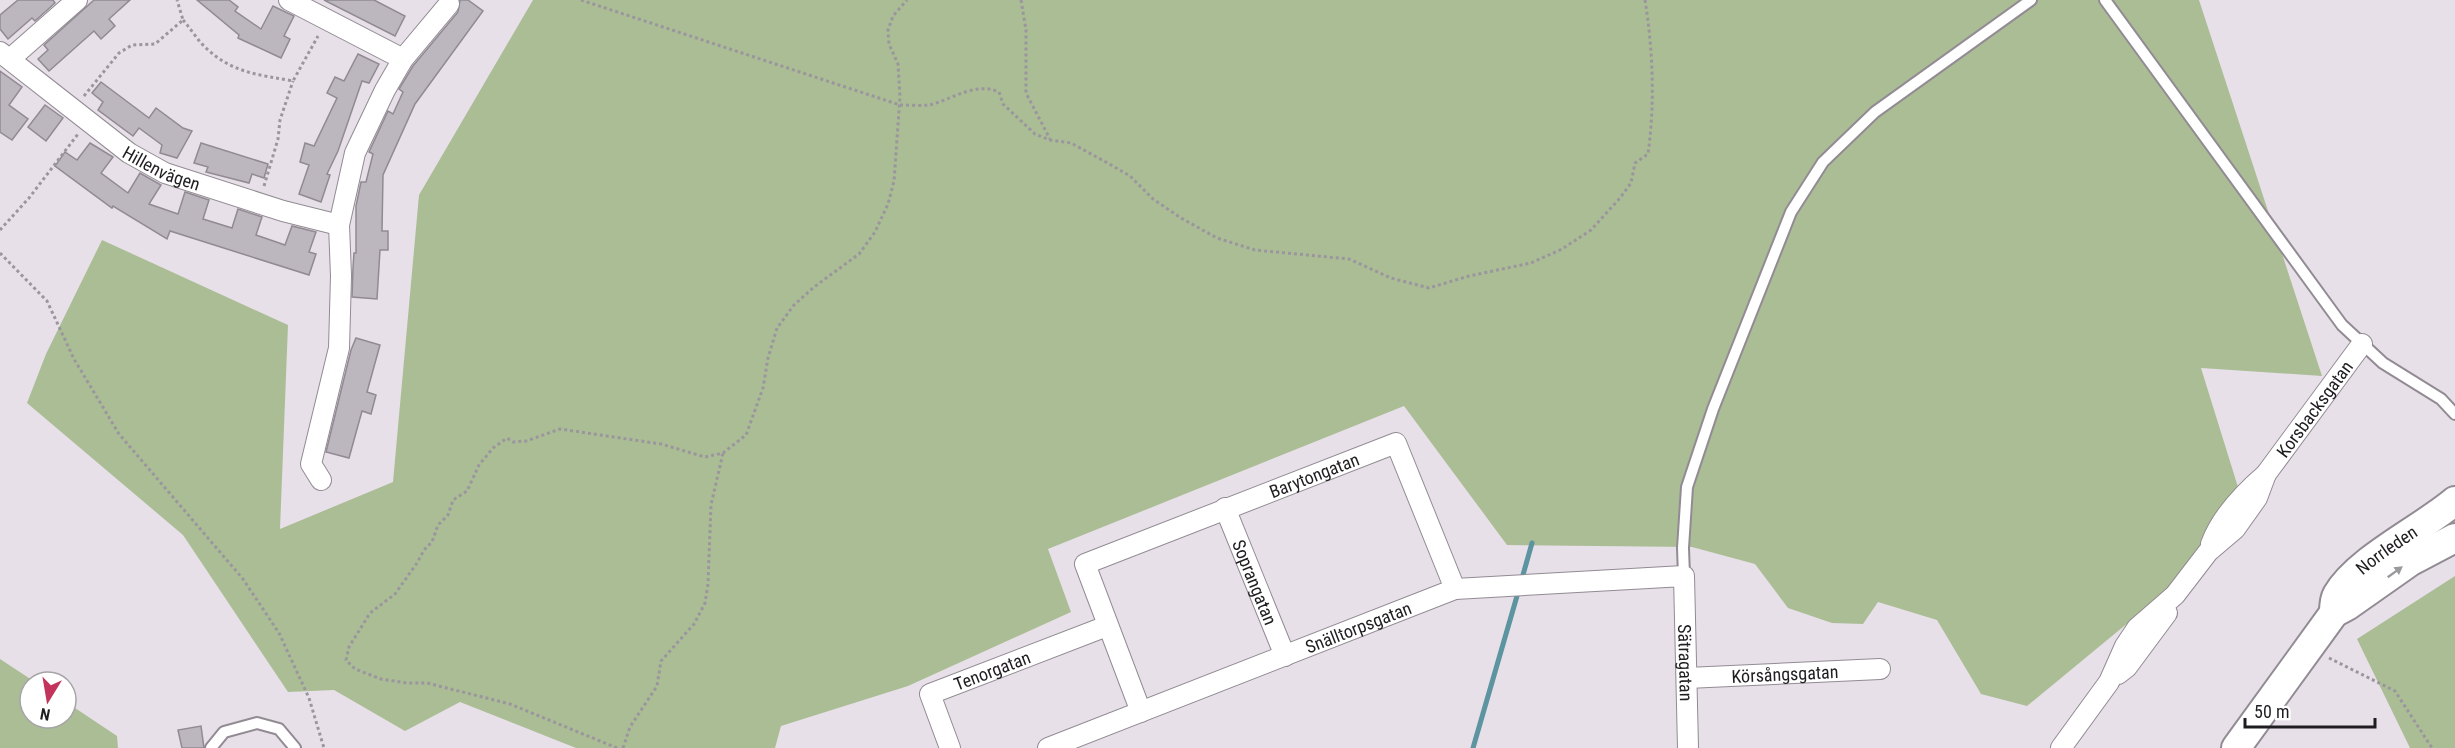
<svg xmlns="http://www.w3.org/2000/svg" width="2455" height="748" font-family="'Roboto Condensed',sans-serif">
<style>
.green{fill:#abbd95}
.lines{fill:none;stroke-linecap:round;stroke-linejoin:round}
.stream{stroke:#5c94a0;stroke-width:5}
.building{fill:#bcb6be;stroke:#918a92;stroke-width:1.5}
.lane-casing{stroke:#928b93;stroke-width:14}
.street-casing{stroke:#928b93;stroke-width:22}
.secondary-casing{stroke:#928b93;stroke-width:32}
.path{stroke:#9b969d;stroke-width:3;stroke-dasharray:3 3;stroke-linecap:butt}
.lane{stroke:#fff;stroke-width:10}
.street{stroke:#fff;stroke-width:20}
.secondary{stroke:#fff;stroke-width:28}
.oneway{fill:#9a999b}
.labels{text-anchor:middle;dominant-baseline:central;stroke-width:4.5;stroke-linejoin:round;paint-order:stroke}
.street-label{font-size:18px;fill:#1f1d20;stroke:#fff}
</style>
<rect width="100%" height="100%" fill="#e7e0e9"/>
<g class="green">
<polygon points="533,0 2199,0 2322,376 2201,368 2242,500 2186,575 2027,706 1981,694 1937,620 1878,602 1863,624 1832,623 1788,608 1755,564 1692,547 1507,545 1404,406 1048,549 1071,612 908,686 781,726 775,748 576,748 460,702 405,731 334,690 288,692 183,535 27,403 46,354 102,240 288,325 280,529 393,482 419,195"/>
<polygon points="2455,576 2455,748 2410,748 2357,639"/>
<polygon points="0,659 35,682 30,682 30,718 66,718 66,702 117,736 118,748 0,748"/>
</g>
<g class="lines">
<g class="stream">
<polyline points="1521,582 1532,543"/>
<polyline points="1473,748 1517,596"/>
</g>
</g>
<g class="building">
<polygon points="18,0 53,0 55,3 35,21 32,18 8,39 0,29 0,15"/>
<polygon points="94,0 130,0 109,19 115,26 101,39 94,31 49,71 38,59 48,50 44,45"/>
<polygon points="197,0 229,0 238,7 235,11 261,29 273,6 294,16 284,36 290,39 281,58 238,38 239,35"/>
<polygon points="324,0 374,0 405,16 395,36"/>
<polygon points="460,0 468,0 483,11 415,104 383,175 382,231 388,231 388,250 380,250 377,299 352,297 353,268 354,253 356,253 356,206 361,182 366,182 373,154 369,152 388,111 393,114 403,92 399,89 413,66 458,12"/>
<polygon points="358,54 379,64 369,83 362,81 338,151 327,174 330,175 321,202 299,194 309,165 300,162 305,143 314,146 337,98 327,93 335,77 344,81"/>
<polygon points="0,71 22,87 9,105 28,119 12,140 0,132"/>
<polygon points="101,82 149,118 156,108 183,128 192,131 177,158 160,153 162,145 139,128 133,136 98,110 103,102 92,93"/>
<polygon points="45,105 63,118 46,141 28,127"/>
<polygon points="90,143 113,157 101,173 128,193 140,173 161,185 149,204 178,214 185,192 209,200 203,219 232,228 238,209 262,217 256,235 285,245 292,226 316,232 309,252 316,254 309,275 170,231 167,239 113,206 112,208 55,166 65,152 77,160"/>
<polygon points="201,143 268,164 264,178 252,174 249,183 206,172 208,167 194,163"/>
<polygon points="356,338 380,345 367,392 376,395 371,414 362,411 349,458 326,452 351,350"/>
<polygon points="201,726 204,748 182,748 178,730"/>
</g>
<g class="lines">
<defs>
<g id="lane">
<polyline points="2105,0 2342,325 2383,363 2441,399 2455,414"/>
<polyline points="1684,576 1683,548 1687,487 1713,409 1791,212 1823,162 1875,112 2031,0"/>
<polyline points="211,748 224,732 257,723 279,729 295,748"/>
</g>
<g id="street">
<polyline points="289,0 403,59"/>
<path id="s1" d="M0,52L129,153L165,173L283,211L339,225"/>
<polyline points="10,59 77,0"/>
<polyline points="321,480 311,464 339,348 341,276 339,225 355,153 385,90 403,59 449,4"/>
<path id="s2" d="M1225,508L1285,656"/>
<path id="s3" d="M2211,544C2221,517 2245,492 2266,474L2362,344"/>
<polyline points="2118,674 2127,667 2167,613"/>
<path id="s4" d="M1687,678L1880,669"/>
<path id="s5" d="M1141,712L1085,564L1396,443L1455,589"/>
<path id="s6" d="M950,748L930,694L1107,626"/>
<path id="s7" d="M1048,748L1455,589L1684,576L1688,748"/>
<polyline points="2061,748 2109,682 2125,646 2137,628 2175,595 2208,552 2235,529 2257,498 2266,474"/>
</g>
<g id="secondary">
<path id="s8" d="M2334,613C2334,607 2334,600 2337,595C2358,559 2422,529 2455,501"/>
<polyline points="2236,748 2334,613 2347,606 2411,561 2455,538"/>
</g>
</defs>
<use href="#lane" class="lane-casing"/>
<use href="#street" class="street-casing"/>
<use href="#secondary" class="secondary-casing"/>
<g class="path">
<path d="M581,0L900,105C909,105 920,106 929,105C952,100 975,81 999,92L1003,104L1035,134L1050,140L1071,143L1104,161L1130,176L1153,199L1181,218L1217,238L1255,250L1349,259L1391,278L1429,288L1469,276L1531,263L1562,249L1591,230L1620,198L1631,183L1635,163L1648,154C1655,104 1653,50 1645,0"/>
<polyline points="1021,0 1026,30 1026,93 1050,139"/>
<path d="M183,20C191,29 198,41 207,49C233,73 260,75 293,81L318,36"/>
<polyline points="84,96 119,53 132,45 155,44 183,20 177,0"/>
<polyline points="264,186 278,139 280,120 293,81"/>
<polyline points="0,230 29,198 78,134"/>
<polyline points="0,253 47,301 74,359 119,434 243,579 279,633 309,698 324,748"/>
<polyline points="2329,658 2395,691 2432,748"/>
<polyline points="617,748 510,704 427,683 407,683 381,679 355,669 346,660 349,647 370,613 395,594 417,563 424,550 432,542 438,525 448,515 453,500 467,491 479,465 493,448 507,438 513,442 526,441 560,429 661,444 705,457 723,453 746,435 763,388 768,358 777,328 794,305 814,287 859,254 875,232 888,204 894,181 900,97 898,64 889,44 888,30 893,16 907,0"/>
<polyline points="623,748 630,727 657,686 661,661 694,624 705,603 708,584 711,505 723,453"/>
</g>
<use href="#lane" class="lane"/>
<use href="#street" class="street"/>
<use href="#secondary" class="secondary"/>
</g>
<defs><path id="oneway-solid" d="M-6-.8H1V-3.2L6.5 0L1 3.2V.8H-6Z" transform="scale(1.5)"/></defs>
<use class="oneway" href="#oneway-solid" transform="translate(2395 572) rotate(-36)"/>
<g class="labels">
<g class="street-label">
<text stroke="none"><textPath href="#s1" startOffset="200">Hillenvägen</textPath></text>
<text stroke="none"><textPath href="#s3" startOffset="171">Korsbacksgatan</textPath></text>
<text stroke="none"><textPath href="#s5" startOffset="404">Barytongatan</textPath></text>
<text stroke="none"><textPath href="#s8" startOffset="86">Norrleden</textPath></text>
<text stroke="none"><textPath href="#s2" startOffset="80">Soprangatan</textPath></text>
<text stroke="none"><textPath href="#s7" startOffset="333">Snälltorpsgatan</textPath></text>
<text stroke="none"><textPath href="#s7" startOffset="753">Sätragatan</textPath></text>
<text stroke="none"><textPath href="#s6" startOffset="124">Tenorgatan</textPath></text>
<text stroke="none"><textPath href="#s4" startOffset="98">Körsångsgatan</textPath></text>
</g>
</g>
<g transform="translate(48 700) rotate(191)"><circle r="28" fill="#ffffff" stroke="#a5a5a6" stroke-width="1.5"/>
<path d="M0-4.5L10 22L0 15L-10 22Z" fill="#c3345d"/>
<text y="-9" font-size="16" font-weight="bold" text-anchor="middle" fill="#1f1d20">N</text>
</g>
<path d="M2245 718v9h130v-9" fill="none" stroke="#1f1d20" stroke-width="3"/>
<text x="2254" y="718" font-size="18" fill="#1f1d20" stroke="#ffffff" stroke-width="4.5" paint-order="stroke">50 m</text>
</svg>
